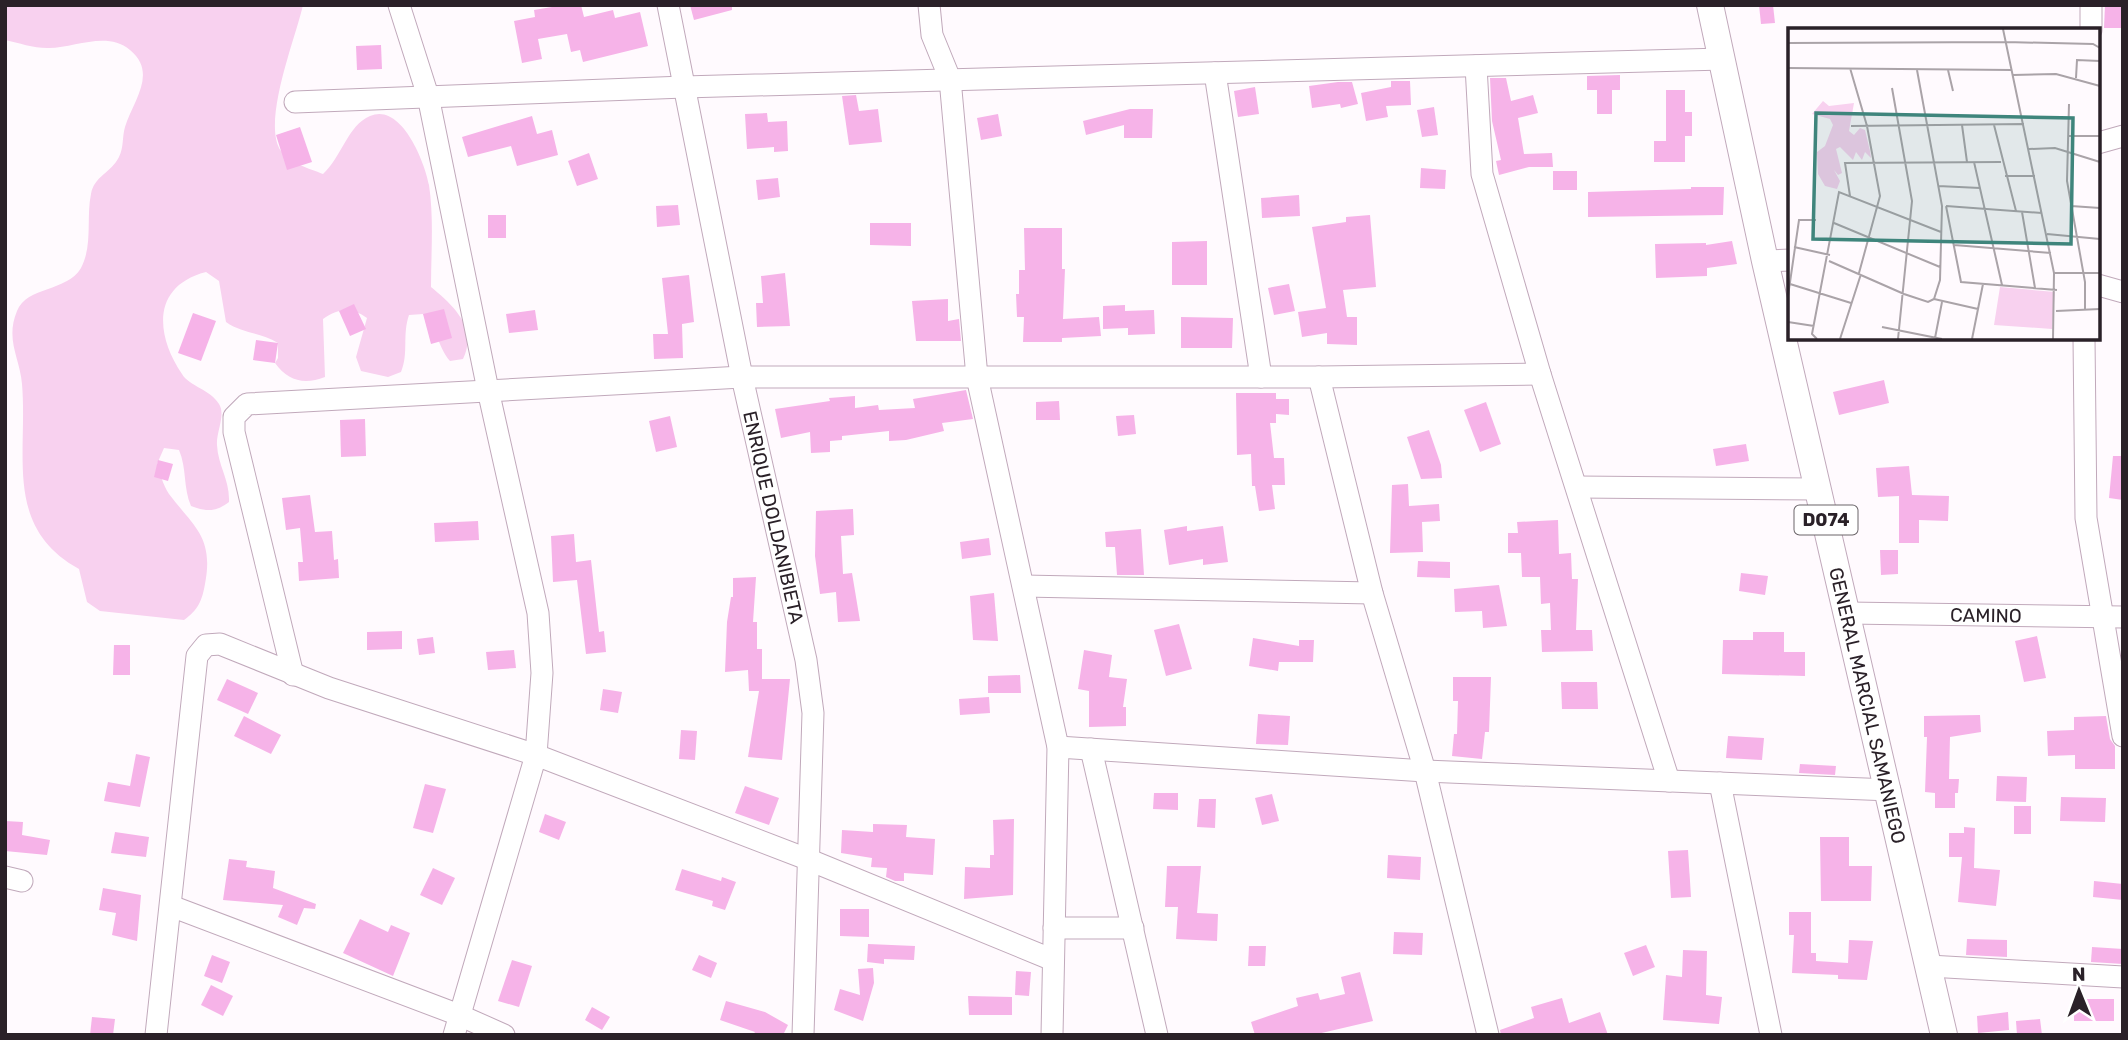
<svg xmlns="http://www.w3.org/2000/svg" width="2128" height="1040" font-family="Rubik,sans-serif">
<style>
.green{fill:#f8d1ef}
.building{fill:#f6b3e8}
.lines{fill:none;stroke-linecap:round;stroke-linejoin:round}
.minor-casing{stroke:#c1a9bb;stroke-width:23}
.major-casing{stroke:#c1a9bb;stroke-width:28}
.minor{stroke:#fff;stroke-width:21}
.major{stroke:#fff;stroke-width:26}
.labels{text-anchor:middle;dominant-baseline:central;stroke-width:6;stroke-linejoin:round;paint-order:stroke}
.shield{fill:#fff;stroke:#6a6468;stroke-width:2}
.shield-label{font-size:18px;font-weight:bold;fill:#2a2128}
.street-label{font-size:19px;fill:#2a2128;stroke:#fff}
.inset-road{fill:none;stroke:#aaa3a8;stroke-width:2}
.view{fill:#3f857c;fill-opacity:0.15;stroke:#3f857c;stroke-width:3.5}
.inset-edge{fill:none;stroke:#2a2128;stroke-width:3.5}
</style>
<rect width="100%" height="100%" fill="#fffafe"/>
<path class="green" d="M5,5H303C296,37 261,123 281,151C290,164 309,168 323,174C341,158 348,125 370,116C401,102 425,162 429,185C434,218 431,254 431,287C454,306 478,328 463,359L450,361C437,346 438,328 423,314L409,315C402,335 409,353 401,372L388,377L361,371L356,357L367,318C352,307 338,308 323,319L325,377C304,385 288,381 275,363L278,358V343C261,332 243,334 226,322L219,281L206,272C152,286 155,334 182,374C189,386 211,390 219,404C226,415 216,432 217,445C218,466 230,480 229,502C216,512 207,512 191,506C183,488 187,469 179,450L164,448L157,464C160,473 163,485 169,494C194,527 214,537 205,584C202,601 198,610 184,620L100,611L87,602L79,569C3,527 28,455 22,384C20,358 5,340 17,311C27,286 67,292 81,268C93,245 86,218 91,194C94,176 111,173 119,157C124,147 122,137 125,127C133,101 158,73 130,50C106,30 73,49 47,48C33,48 19,43 5,40Z"/>
<g class="building">
<polygon points="564,5 581,5 584,17 613,10 615,18 640,12 648,46 583,62 580,50 571,52 567,34 538,39 542,59 522,63 514,21 535,17 534,10"/>
<polygon points="690,5 732,5 732,10 694,20"/>
<polygon points="1759,5 1773,5 1775,23 1761,24"/>
<polygon points="2105,5 2123,5 2123,28 2104,28"/>
<polygon points="381,45 382,69 357,70 356,46"/>
<polygon points="1620,75 1620,90 1612,90 1612,114 1597,114 1597,90 1587,90 1587,76"/>
<polygon points="1490,78 1506,78 1511,101 1533,95 1538,113 1518,118 1524,154 1552,153 1553,167 1529,167 1499,175 1496,161 1501,160 1492,121"/>
<polygon points="1391,81 1410,81 1411,105 1386,106 1388,117 1366,121 1361,93 1391,87"/>
<polygon points="1338,82 1352,82 1358,104 1341,108 1340,104 1312,108 1309,86"/>
<polygon points="1255,87 1259,114 1238,117 1234,91"/>
<polygon points="1666,90 1685,90 1685,112 1692,112 1692,136 1685,136 1685,162 1654,162 1654,141 1666,141"/>
<polygon points="856,95 859,111 878,109 882,142 849,145 842,96"/>
<polygon points="1434,107 1438,135 1422,137 1417,110"/>
<polygon points="1130,109 1153,109 1152,138 1124,138 1124,125 1086,135 1083,121"/>
<polygon points="767,113 768,122 787,121 788,151 774,152 774,147 747,149 745,114"/>
<polygon points="998,114 1002,136 981,140 977,118"/>
<polygon points="532,116 537,134 552,130 558,155 517,166 511,146 468,157 462,137"/>
<polygon points="300,127 312,162 287,170 276,135"/>
<polygon points="589,153 598,179 577,186 568,161"/>
<polygon points="1421,168 1446,170 1445,189 1420,188"/>
<rect x="1553" y="171" width="24" height="19"/>
<polygon points="778,178 780,197 758,200 756,180"/>
<polygon points="1691,187 1724,187 1723,215 1588,217 1588,192 1691,189"/>
<polygon points="1299,195 1300,216 1262,218 1261,198"/>
<polygon points="678,205 680,225 657,227 656,206"/>
<rect x="488" y="215" width="18" height="23"/>
<polygon points="1370,215 1376,287 1343,290 1347,317 1357,317 1357,345 1327,344 1327,333 1302,337 1298,312 1326,308 1312,227 1346,222 1346,217"/>
<polygon points="870,223 911,223 911,246 870,245"/>
<polygon points="1024,228 1062,228 1062,269 1065,269 1063,319 1099,317 1101,336 1062,338 1062,342 1023,342 1024,317 1017,317 1016,294 1019,294 1019,270 1025,270"/>
<polygon points="1207,241 1207,285 1172,285 1172,242"/>
<polygon points="1732,241 1737,264 1707,268 1707,276 1656,278 1655,244 1706,243 1706,245"/>
<polygon points="785,273 790,326 757,327 756,303 763,303 761,276"/>
<polygon points="689,275 694,322 682,324 683,358 654,359 653,334 668,334 662,278"/>
<polygon points="1289,284 1295,311 1274,315 1268,288"/>
<polygon points="948,299 948,321 959,319 961,341 916,341 912,301"/>
<polygon points="354,304 366,329 350,336 339,311"/>
<polygon points="1125,305 1125,311 1154,310 1155,334 1128,335 1128,328 1103,329 1103,306"/>
<polygon points="444,309 452,338 431,344 423,314"/>
<polygon points="535,310 538,330 509,333 506,314"/>
<polygon points="193,313 216,321 201,361 178,353"/>
<polygon points="1181,317 1233,318 1232,348 1181,348"/>
<polygon points="256,340 278,343 275,363 253,360"/>
<polygon points="1884,380 1889,403 1839,415 1833,392"/>
<polygon points="966,390 973,419 942,423 944,431 906,440 889,441 889,431 842,436 842,440 830,441 830,452 811,453 810,432 781,438 775,409 830,401 829,398 855,396 855,408 878,405 879,410 915,408 913,399"/>
<polygon points="1236,393 1276,393 1276,399 1289,399 1289,415 1276,414 1276,423 1270,423 1274,458 1284,458 1285,485 1272,485 1275,509 1259,511 1255,486 1252,486 1251,454 1237,455"/>
<polygon points="1059,401 1060,420 1036,420 1036,402"/>
<polygon points="1486,402 1501,444 1480,452 1464,410"/>
<polygon points="1134,415 1136,434 1118,436 1116,416"/>
<polygon points="670,416 677,447 656,452 649,421"/>
<polygon points="365,419 366,456 341,457 340,420"/>
<polygon points="1429,430 1441,465 1442,478 1421,479 1407,437"/>
<polygon points="1746,444 1749,461 1716,466 1713,449"/>
<polygon points="2113,456 2123,456 2123,500 2109,498"/>
<polygon points="158,460 173,464 168,481 154,477"/>
<polygon points="1909,466 1912,495 1949,496 1948,521 1919,520 1919,543 1899,543 1899,496 1878,497 1876,468"/>
<polygon points="1408,484 1409,506 1439,504 1440,521 1422,522 1423,552 1390,553 1392,485"/>
<polygon points="310,495 315,532 332,531 334,560 338,559 339,578 299,581 298,562 303,562 300,528 286,530 282,498"/>
<polygon points="853,509 854,535 841,536 843,574 852,573 860,621 838,622 836,592 820,594 815,556 816,511"/>
<polygon points="1558,520 1559,554 1571,553 1572,579 1578,579 1576,630 1592,630 1593,651 1542,652 1541,630 1551,630 1550,603 1541,604 1540,577 1522,577 1521,553 1508,553 1508,533 1518,533 1517,522"/>
<polygon points="478,521 479,540 435,542 434,523"/>
<polygon points="1187,526 1187,531 1223,526 1228,562 1203,565 1203,559 1169,565 1164,530"/>
<polygon points="1141,529 1144,575 1117,575 1115,547 1106,547 1105,532"/>
<polygon points="574,534 576,562 591,560 599,632 604,631 606,652 586,654 577,580 553,582 551,536"/>
<polygon points="989,538 991,555 962,559 960,542"/>
<polygon points="1880,550 1898,550 1898,574 1881,575"/>
<polygon points="1418,561 1450,562 1450,578 1417,577"/>
<polygon points="1741,573 1768,576 1765,595 1739,591"/>
<polygon points="756,577 753,622 757,622 757,649 762,649 762,679 790,679 782,760 748,757 759,691 749,691 748,670 725,672 727,622 731,597 733,597 733,578"/>
<polygon points="1499,585 1507,626 1483,628 1482,611 1455,612 1454,589"/>
<polygon points="994,593 998,641 973,640 970,596"/>
<polygon points="1179,624 1192,669 1166,676 1154,630"/>
<polygon points="402,631 402,649 367,650 367,632"/>
<polygon points="1753,632 1784,632 1784,652 1805,652 1805,676 1722,674 1723,640 1753,640"/>
<polygon points="2037,636 2046,678 2024,682 2015,641"/>
<polygon points="433,637 435,653 419,655 417,639"/>
<polygon points="1253,638 1299,646 1299,640 1314,640 1313,662 1279,662 1278,671 1249,666"/>
<polygon points="114,645 130,645 130,675 113,675"/>
<polygon points="514,650 516,668 488,670 486,652"/>
<polygon points="1084,650 1112,655 1109,677 1127,679 1123,707 1126,707 1126,726 1089,727 1089,691 1078,689"/>
<polygon points="1020,675 1021,693 988,693 988,676"/>
<polygon points="1453,677 1491,677 1489,732 1485,732 1482,759 1452,756 1454,734 1457,734 1458,701 1453,701"/>
<polygon points="227,679 258,693 248,714 217,700"/>
<polygon points="1561,682 1597,682 1598,709 1562,709"/>
<polygon points="603,689 622,692 618,713 600,710"/>
<polygon points="989,697 990,713 960,715 959,699"/>
<polygon points="1258,714 1290,716 1288,745 1256,744"/>
<polygon points="1980,715 1981,732 1950,737 1949,779 1959,779 1958,793 1955,793 1955,808 1935,808 1935,793 1925,792 1927,737 1924,737 1924,716"/>
<polygon points="244,716 281,735 271,754 234,736"/>
<polygon points="2106,716 2110,739 2115,746 2115,769 2075,769 2075,755 2048,756 2047,731 2074,730 2074,717"/>
<polygon points="681,730 697,731 695,760 679,759"/>
<polygon points="1728,736 1764,738 1762,760 1726,758"/>
<polygon points="136,754 150,757 140,807 104,801 108,782 130,786"/>
<polygon points="1800,764 1836,766 1835,775 1799,773"/>
<polygon points="1997,776 2027,777 2026,802 1996,801"/>
<polygon points="425,784 446,789 433,833 413,828"/>
<polygon points="745,786 779,798 769,825 735,813"/>
<polygon points="1154,793 1178,793 1178,810 1153,809"/>
<polygon points="1272,794 1279,821 1262,825 1255,798"/>
<polygon points="2061,797 2106,798 2105,822 2060,821"/>
<polygon points="1199,799 1216,799 1215,828 1197,827"/>
<rect x="2014" y="806" width="17" height="28"/>
<polygon points="545,814 566,822 559,840 539,832"/>
<polygon points="1014,819 1013,895 964,899 965,867 990,868 990,855 994,855 993,820"/>
<polygon points="5,821 23,822 22,835 50,840 47,855 5,851"/>
<polygon points="873,824 907,825 906,837 935,839 933,875 904,873 904,881 895,881 886,877 887,868 871,867 872,858 841,853 842,830 873,832"/>
<polygon points="1964,827 1975,828 1974,868 2000,870 1996,906 1958,902 1962,857 1949,857 1949,833 1964,833"/>
<polygon points="115,832 149,837 146,857 111,853"/>
<polygon points="1820,837 1849,837 1849,866 1872,866 1871,901 1821,901"/>
<polygon points="1688,850 1691,897 1671,898 1668,851"/>
<polygon points="1388,855 1421,857 1420,880 1387,878"/>
<polygon points="229,859 247,861 246,867 275,871 273,888 316,904 315,909 304,908 297,925 278,917 283,905 223,900"/>
<polygon points="1167,866 1201,866 1197,913 1218,914 1217,941 1176,939 1178,907 1165,907"/>
<polygon points="433,868 455,878 442,905 420,895"/>
<polygon points="682,869 721,881 722,877 736,882 725,910 712,906 713,901 675,890"/>
<polygon points="2094,881 2123,884 2123,900 2093,897"/>
<polygon points="103,888 141,895 137,941 112,935 116,913 99,910"/>
<polygon points="840,909 869,909 869,937 840,936"/>
<polygon points="1789,912 1811,912 1811,953 1816,953 1816,961 1848,963 1849,940 1873,941 1867,980 1838,979 1838,975 1792,973 1794,935 1789,935"/>
<polygon points="360,919 388,932 391,925 410,933 393,976 343,953"/>
<polygon points="1394,932 1423,933 1422,955 1393,954"/>
<polygon points="1967,939 2007,940 2007,957 1966,955"/>
<polygon points="868,944 915,946 914,960 884,959 884,964 867,962"/>
<polygon points="1646,945 1655,967 1633,976 1624,953"/>
<polygon points="1249,946 1266,946 1265,966 1248,966"/>
<polygon points="2092,947 2123,949 2123,964 2091,962"/>
<polygon points="1683,950 1707,951 1706,995 1722,997 1719,1024 1663,1020 1666,975 1682,977"/>
<polygon points="212,955 230,962 222,983 204,976"/>
<polygon points="699,955 717,963 711,978 692,970"/>
<polygon points="512,960 532,966 519,1007 498,1001"/>
<polygon points="873,968 874,983 863,1021 834,1010 840,989 860,995 858,969"/>
<polygon points="1016,971 1031,972 1029,996 1015,995"/>
<polygon points="1360,972 1373,1021 1313,1035 1255,1035 1251,1022 1298,1006 1296,998 1318,993 1320,1000 1345,994 1341,977"/>
<polygon points="211,985 233,996 223,1016 201,1005"/>
<polygon points="968,996 1012,997 1012,1015 969,1015"/>
<polygon points="1562,998 1569,1023 1600,1012 1608,1035 1501,1035 1500,1030 1534,1018 1531,1007"/>
<rect x="2074" y="999" width="40" height="22"/>
<polygon points="726,1001 765,1012 788,1025 783,1035 753,1035 755,1032 720,1020"/>
<polygon points="592,1007 610,1017 602,1030 585,1020"/>
<polygon points="2008,1012 2009,1030 1978,1033 1977,1016"/>
<polygon points="92,1017 115,1019 113,1035 90,1035"/>
<polygon points="2040,1019 2042,1035 2017,1035 2016,1021"/>
</g>
<g class="lines">
<defs>
<g id="minor">
<polyline points="399,5 428,96 488,390 538,613 542,673 536,755 454,1035"/>
<path id="s1" d="M668,5L742,377L806,660L813,713L803,1035"/>
<polyline points="929,5 932,35 950,79 977,377 1058,747 1052,1035"/>
<polyline points="2091,30 2091,5"/>
<polyline points="1476,66 1482,174 1540,374 1669,781"/>
<polyline points="1215,73 1261,377"/>
<polyline points="295,102 684,87 1723,59"/>
<polyline points="2098,143 2123,136"/>
<polyline points="1765,261 1790,260"/>
<polyline points="2098,285 2123,292"/>
<polyline points="2084,338 2086,518 2123,736"/>
<polyline points="1319,377 1372,593 1425,771 1488,1035"/>
<polyline points="1577,487 1819,489"/>
<polyline points="1024,586 1372,593"/>
<path id="s2" d="M1848,613L2123,617"/>
<polyline points="293,675 234,432 234,417 247,404 742,377 1319,377 1540,374"/>
<polyline points="1058,747 1425,771 1890,790"/>
<polyline points="1091,749 1157,1035"/>
<polyline points="1720,783 1771,1035"/>
<polyline points="5,877 22,881"/>
<polyline points="171,906 459,1015 504,1035"/>
<polyline points="1054,928 1133,928"/>
<polyline points="1929,966 2123,977"/>
<polyline points="156,1035 197,656 206,645 220,644 329,688 536,755 807,859 1053,960"/>
</g>
<g id="major">
<path id="s3" d="M1710,5L1765,261L1944,1035"/>
</g>
</defs>
<use href="#minor" class="minor-casing"/>
<use href="#major" class="major-casing"/>
<use href="#minor" class="minor"/>
<use href="#major" class="major"/>
</g>
<g class="labels">
<rect class="shield" x="1794.5" y="505.5" width="63" height="29" rx="5"/>
<g class="shield-label">
<text x="1826" y="520">D074</text>
</g>
<g class="street-label">
<text stroke="none"><textPath href="#s1" startOffset="523">ENRIQUE DOLDANIBIETA</textPath></text>
<text stroke="none"><textPath href="#s2" startOffset="138">CAMINO</textPath></text>
<text stroke="none"><textPath href="#s3" startOffset="718">GENERAL MARCIAL SAMANIEGO</textPath></text>
</g>
</g>
<g transform="translate(1788 28)">
<rect width="312" height="312" fill="#fffafe"/>
<path d="M35,73L41,78L66,75L61,103L66,107L72,100L77,102L82,123L83,130L77,124L74,132L68,124L65,132L52,119L48,121L54,145L50,147L46,142L52,153L49,161L37,158L30,146L29,124L37,118L45,97L42,91L24,86ZM212,259L267,264L264,301L206,297Z" fill="#f8d1ef"/>
<path class="inset-road" d="M215,1L266,245L265,311M0,15L218,14L305,16L312,20M0,40L224,42M62,40L79,98L92,168L71,245M129,42L154,178L152,252L146,271L190,281M160,42L165,63M225,47L268,46L312,58M288,50L289,32L312,33M104,60L124,173L110,311M281,76L279,153L297,254V281M174,97L179,134M206,97L228,183M63,98L236,96M280,108H312M241,121L267,120L312,134M186,134L214,257M217,148H247M150,158L192,160M62,168L57,135L213,134M158,178L173,254L269,262M158,178L254,185M283,178L312,180M234,184L247,260M46,195L152,239M259,206L312,211M166,217L263,225M6,219L42,227M41,233L116,266L140,274L146,271M266,245H312M2,256L63,275M0,268L11,192H28M268,283L312,281M0,294L26,298M94,299L154,311M147,310L154,274M29,311L24,306L51,164L153,204M52,311L73,246M184,311L195,256"/>
<path class="view" d="M28,85L285,90L283,216L25,211Z"/>
<rect width="312" height="312" class="inset-edge"/>
</g>
<rect width="2128" height="1040" fill="none" stroke="#2a2128" stroke-width="14"/>
<g transform="translate(2079 991) rotate(359)" stroke="#ffffff" stroke-width="5" paint-order="stroke">
<path d="M0-5L12 26L0 18L-12 26Z" fill="#2a2128"/>
<text y="-10" font-size="19" font-weight="bold" text-anchor="middle" fill="#2a2128">N</text>
</g>
</svg>
